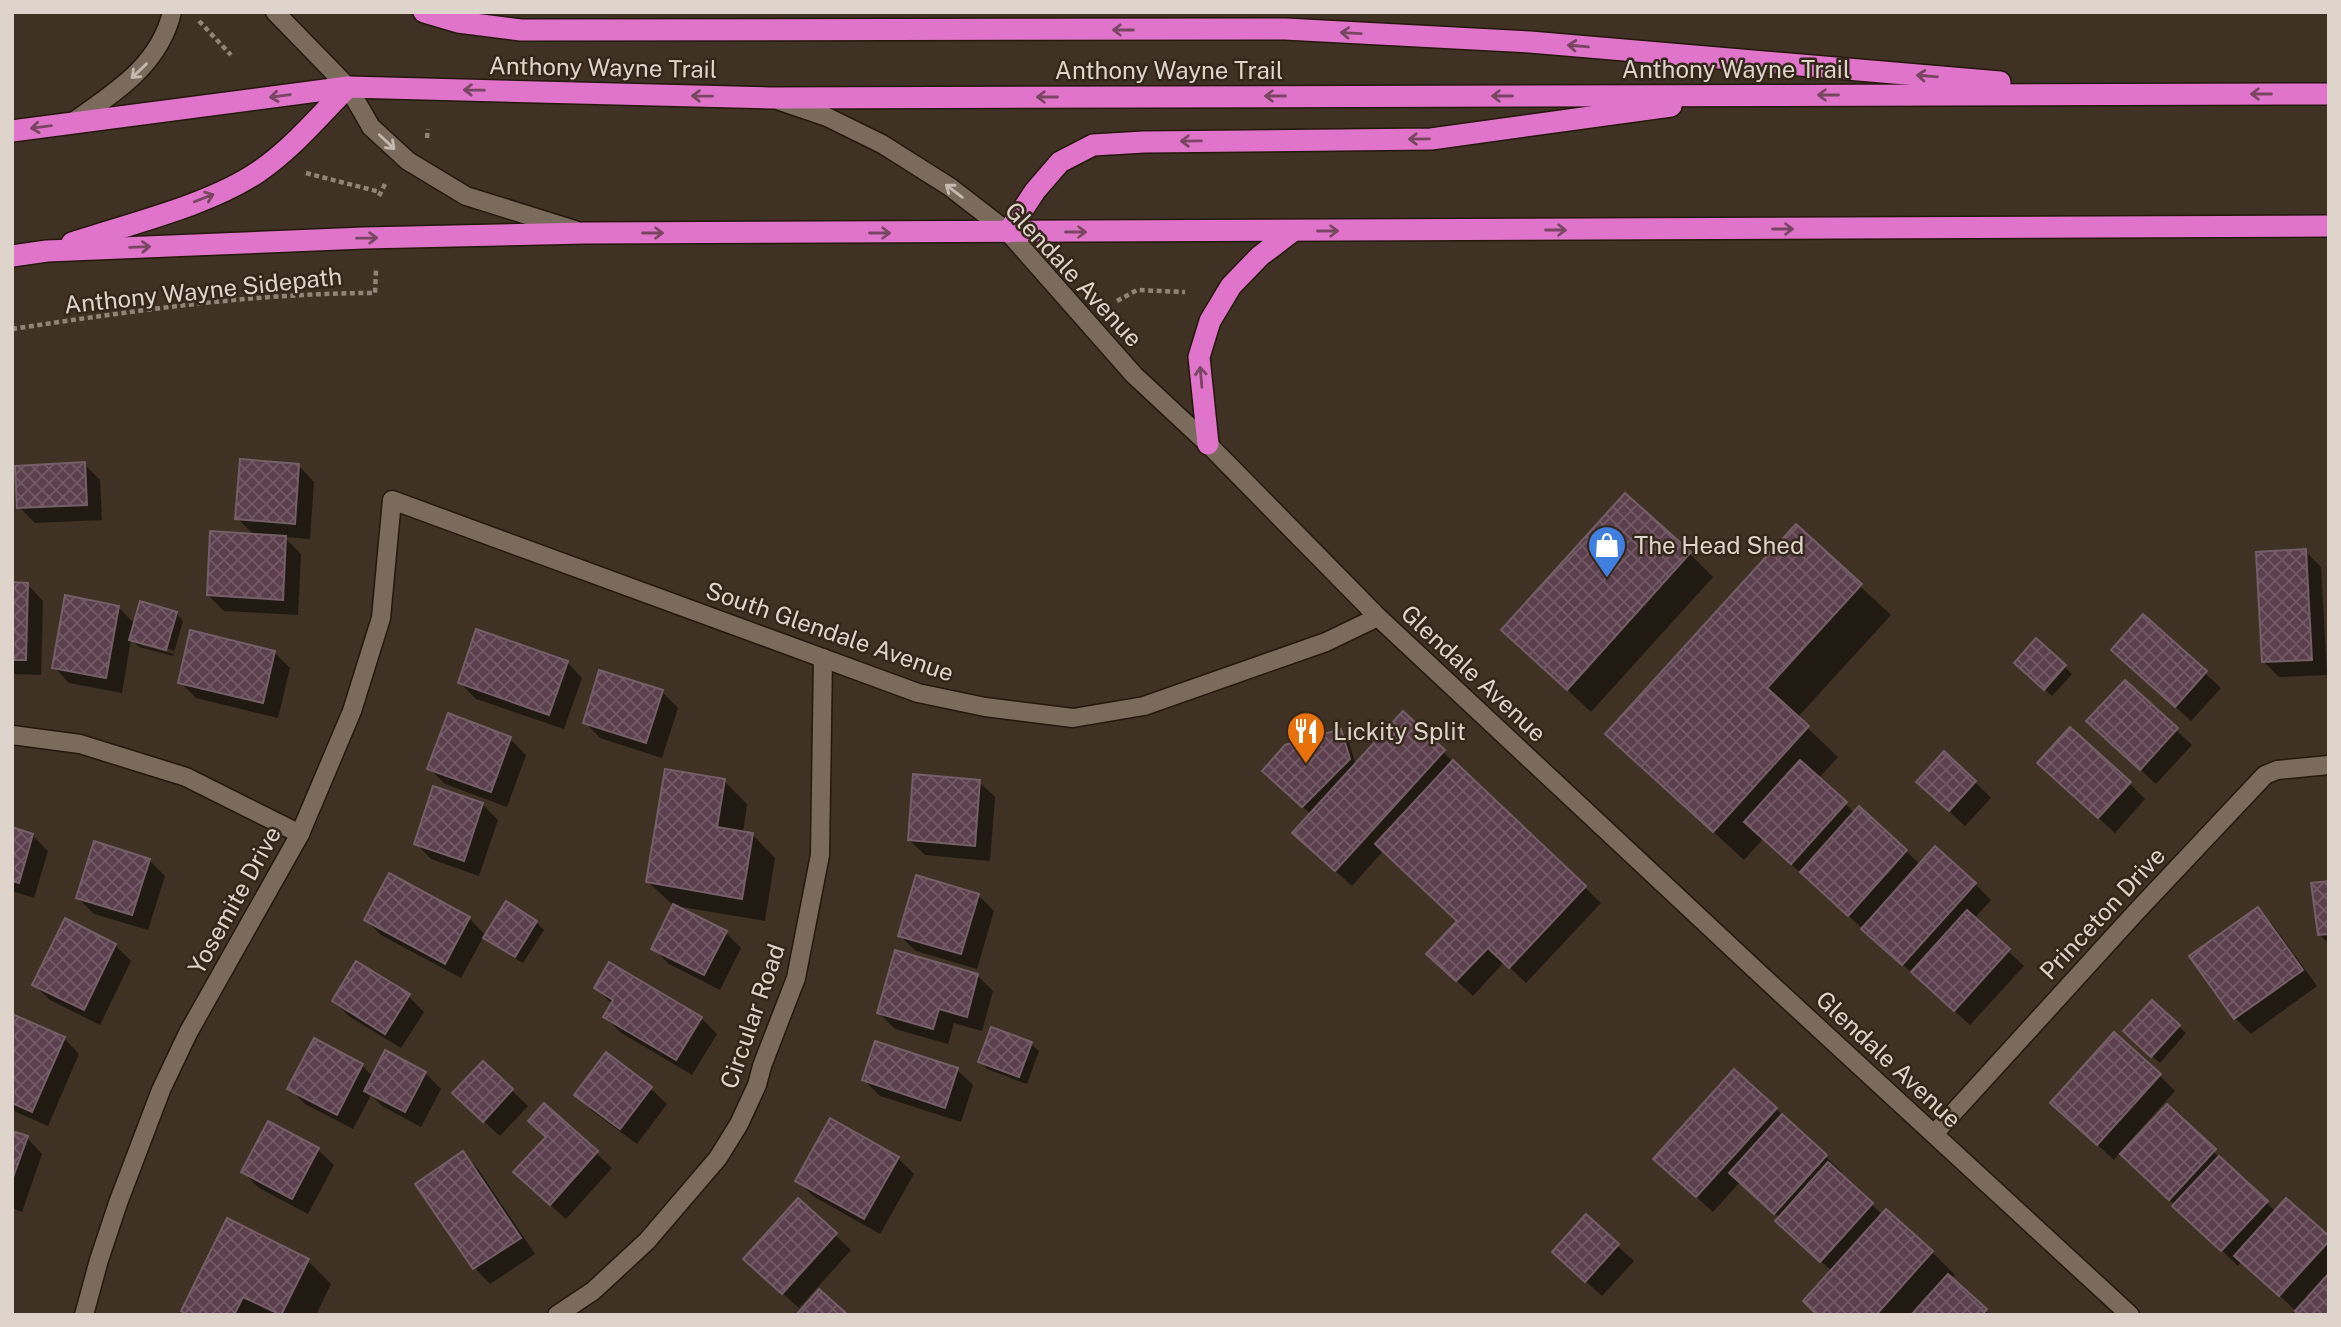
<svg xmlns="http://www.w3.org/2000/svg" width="2341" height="1327" font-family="'Public Sans',sans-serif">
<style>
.shadow{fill:#0007;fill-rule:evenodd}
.building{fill:url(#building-cross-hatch);stroke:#745e67;stroke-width:2}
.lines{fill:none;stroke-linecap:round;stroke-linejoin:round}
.street-casing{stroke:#25180c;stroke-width:21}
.secondary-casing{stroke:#25180c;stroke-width:21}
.highway-casing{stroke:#25180c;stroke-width:24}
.path{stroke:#908479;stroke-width:4.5;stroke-dasharray:5 3.5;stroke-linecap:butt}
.street{stroke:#7b6b5c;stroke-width:18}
.secondary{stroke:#7b6b5c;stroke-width:18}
.highway{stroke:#e074cb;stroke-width:21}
.oneway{stroke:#794661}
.oneway2{stroke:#c5bab0}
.labels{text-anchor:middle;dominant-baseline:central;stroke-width:5;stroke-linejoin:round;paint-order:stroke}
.street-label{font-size:24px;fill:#ded4cc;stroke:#34271a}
.poi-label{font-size:24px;fill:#ded4cc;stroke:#34271a;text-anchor:start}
</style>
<defs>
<pattern id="building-cross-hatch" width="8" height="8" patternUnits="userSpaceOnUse" patternTransform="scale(1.75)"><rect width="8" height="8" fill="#5c3f4c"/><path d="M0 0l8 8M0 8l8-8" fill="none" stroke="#735a65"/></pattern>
</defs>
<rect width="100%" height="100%" fill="#3f3123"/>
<g class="shadow">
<polygon points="84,464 100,480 102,520 35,523 19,507"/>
<polygon points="299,466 314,482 310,539 284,537 301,554 298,615 224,611 208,595 255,536 237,518"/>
<polygon points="1796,527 1891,615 1797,718 1838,757 1818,779 1855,813 1860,809 1921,865 1936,849 1975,884 1991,900 1974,919 2024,966 1970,1025 1763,839 1744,860 1607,734"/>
<polygon points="2305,551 2321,567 2327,675 2279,677 2263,661"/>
<polygon points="1689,553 1713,577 1591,712 1503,630"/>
<polygon points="12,584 28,585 43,601 41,675 12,674"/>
<path d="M118,607L135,624L176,613L183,621L173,656L139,647L131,639L122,693L69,683L54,667ZM138,640L175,651L174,654L138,644Z"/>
<polygon points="2143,616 2221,688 2191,721 2129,665"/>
<polygon points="2036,640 2072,674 2052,696 2024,670"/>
<polygon points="274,652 290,668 278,718 196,698 180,682"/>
<polygon points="567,662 582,678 564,729 476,699 460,683"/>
<polygon points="662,692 678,708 662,758 600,738 585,722"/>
<polygon points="1403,714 1601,903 1526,983 1504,962 1473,996 1444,969 1459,921 1384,850 1352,886 1310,848 1311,814 1271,778 1340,731 1348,739 1356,765"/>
<polygon points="2176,730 2192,745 2156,784 2104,736"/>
<polygon points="510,739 526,755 507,807 445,784 429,768"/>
<polygon points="2055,779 2129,783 2145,799 2115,833"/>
<polygon points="724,781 747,804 743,833 752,834 775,858 765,921 675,906 725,932 741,948 720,990 669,964 653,948 674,906 648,882"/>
<polygon points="979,782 995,797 990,861 925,855 909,840"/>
<polygon points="1975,782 1991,798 1965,826 1934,797"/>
<polygon points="482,804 498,820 479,876 431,859 416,843"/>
<polygon points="12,829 32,835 48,851 34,898 12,891"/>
<polygon points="149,860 165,876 148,930 94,914 78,898"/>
<polygon points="2329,883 2329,944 2319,934"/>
<polygon points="978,895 994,911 977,969 916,951 900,936"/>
<polygon points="2258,909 2273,925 2317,986 2251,1034 2235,1018"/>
<polygon points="469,918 486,936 536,922 544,930 523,963 493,945 484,936 461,978 381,935 366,920"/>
<polygon points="115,945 131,961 100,1025 50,1000 34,985"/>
<polygon points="978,976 993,991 982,1031 954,1023 948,1044 895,1029 879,1013"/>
<polygon points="596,988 701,1018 717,1034 692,1075 620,1032 605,1016 612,1004"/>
<polygon points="408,996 424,1012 401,1048 350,1017 334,1001"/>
<polygon points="12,1016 64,1038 79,1054 48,1126 12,1110"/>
<polygon points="2178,1026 2186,1033 2160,1063 2133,1039"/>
<polygon points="992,1029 1031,1044 1039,1051 1027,1084 987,1069 980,1061"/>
<polygon points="607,1055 651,1089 667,1104 637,1144 592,1111 577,1095"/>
<polygon points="483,1063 528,1106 500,1136 470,1109"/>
<polygon points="362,1065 373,1077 425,1073 441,1089 421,1127 382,1106 371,1095 353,1129 305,1104 289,1088"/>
<polygon points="957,1070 973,1085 961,1122 880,1096 864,1080"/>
<polygon points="2160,1076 2175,1091 2122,1150 2125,1152 2167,1107 2276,1212 2329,1239 2329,1315 2296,1311 2242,1261 2238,1266 2120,1152 2114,1160 2068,1118"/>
<polygon points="544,1105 612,1168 566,1219 531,1188 547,1138"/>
<polygon points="1776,1109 1842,1172 1839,1174 1883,1215 1932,1252 1955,1275 1951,1279 1990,1315 1818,1315 1832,1271 1793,1237 1780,1218 1740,1182 1713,1212 1671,1174"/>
<polygon points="12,1133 27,1138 42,1154 22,1212 12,1208"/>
<polygon points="318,1150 334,1165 308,1214 259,1188 243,1172"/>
<polygon points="463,1154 478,1169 535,1254 490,1284 475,1268 418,1184"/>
<polygon points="898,1158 914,1174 880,1234 813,1196 797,1180"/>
<polygon points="798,1200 851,1250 799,1308 761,1274"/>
<polygon points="1586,1217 1634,1261 1602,1296 1570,1267"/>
<polygon points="308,1261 331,1284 316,1315 187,1315 183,1311"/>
</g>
<g class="building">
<polygon points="240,459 299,464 295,524 235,519"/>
<polygon points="85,462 87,505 17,508 15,466"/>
<polygon points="1625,493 1691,552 1567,690 1501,630"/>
<polygon points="1796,524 1862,584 1767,688 1809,726 1713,832 1605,734"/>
<polygon points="210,531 286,536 283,600 207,595"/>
<polygon points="2306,549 2312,660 2262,662 2256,552"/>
<polygon points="12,582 28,583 26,660 12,660"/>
<polygon points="65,595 119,606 106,678 52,668"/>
<polygon points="140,601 177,612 166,650 129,640"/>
<polygon points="2143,614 2207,671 2175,707 2111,650"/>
<polygon points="476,629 568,661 549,715 458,683"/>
<polygon points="190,630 275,651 263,703 178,683"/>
<polygon points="2036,638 2066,665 2044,690 2014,663"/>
<polygon points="599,670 663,690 646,743 583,723"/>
<polygon points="2125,680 2178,728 2140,770 2086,721"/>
<polygon points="1403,711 1445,750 1335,871 1292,833"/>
<polygon points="448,713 511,737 491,792 427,769"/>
<polygon points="2070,727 2131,782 2098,818 2037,763"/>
<polygon points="1341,729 1350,759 1302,807 1262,771 1285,745"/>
<polygon points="1944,751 1976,781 1949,811 1916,782"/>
<polygon points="1453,760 1586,886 1509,968 1488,948 1456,981 1426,954 1457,921 1375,844"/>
<polygon points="1800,760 1847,802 1791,864 1744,822"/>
<polygon points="665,769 725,779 717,827 753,833 742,899 646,882"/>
<polygon points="913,774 980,780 975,846 908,840"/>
<polygon points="433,786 483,803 464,861 414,844"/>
<polygon points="1859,806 1907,850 1848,916 1800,872"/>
<polygon points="12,827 33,834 19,883 12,881"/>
<polygon points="94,841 150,859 132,915 76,898"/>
<polygon points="1935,846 1976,883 1902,965 1861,929"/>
<polygon points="389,873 470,917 445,964 364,920"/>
<polygon points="916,875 979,894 961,954 898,936"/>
<polygon points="2329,881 2329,934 2318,935 2311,883"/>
<polygon points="506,901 537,921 515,957 483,938"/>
<polygon points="673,904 727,931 704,975 651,949"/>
<polygon points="2258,907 2303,970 2234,1019 2189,956"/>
<polygon points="1967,910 2010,949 1954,1011 1911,972"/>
<polygon points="65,918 116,944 84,1010 32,985"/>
<polygon points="895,950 978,974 967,1017 939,1009 933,1029 877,1013"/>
<polygon points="356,961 410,994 385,1034 332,1001"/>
<polygon points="609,962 702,1017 676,1060 603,1017 613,1000 594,988"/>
<polygon points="2152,1000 2180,1025 2151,1057 2123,1031"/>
<polygon points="12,1014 65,1037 32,1112 12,1103"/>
<polygon points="991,1027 1032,1042 1019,1077 978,1062"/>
<polygon points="2114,1032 2161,1074 2097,1145 2050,1103"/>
<polygon points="314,1038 363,1064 337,1115 287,1089"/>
<polygon points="875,1041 958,1068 945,1108 862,1080"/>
<polygon points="385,1050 426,1072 405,1112 364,1091"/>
<polygon points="606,1052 652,1087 620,1129 574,1095"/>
<polygon points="483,1061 513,1089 483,1122 452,1093"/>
<polygon points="1734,1069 1777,1108 1696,1197 1653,1159"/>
<polygon points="544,1103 598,1151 550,1205 513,1172 546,1137 528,1121"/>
<polygon points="2167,1104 2216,1149 2169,1200 2120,1154"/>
<polygon points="1782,1114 1827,1155 1774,1214 1729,1173"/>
<polygon points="830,1118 899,1157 864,1219 795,1181"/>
<polygon points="268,1121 319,1148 292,1199 241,1172"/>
<polygon points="12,1131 28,1136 12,1180"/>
<polygon points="463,1151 521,1238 473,1269 415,1184"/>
<polygon points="2219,1156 2268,1201 2221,1251 2172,1206"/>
<polygon points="1828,1162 1873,1203 1820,1262 1775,1221"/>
<polygon points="798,1198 837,1233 782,1294 743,1259"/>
<polygon points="2286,1198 2329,1236 2329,1241 2279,1296 2234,1256"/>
<polygon points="1886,1209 1933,1251 1876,1315 1817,1315 1803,1301"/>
<polygon points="1586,1214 1619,1244 1585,1282 1552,1252"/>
<polygon points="227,1218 309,1259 281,1315 243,1297 234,1315 188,1315 181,1311"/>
<polygon points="2329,1273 2329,1315 2299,1315 2295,1311"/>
<polygon points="1948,1274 1987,1309 1982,1315 1911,1315"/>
<polygon points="819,1289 848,1315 796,1315"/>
</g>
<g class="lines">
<defs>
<g id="street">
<polyline points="12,735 80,744 186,777 300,834"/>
<polyline points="1934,1134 2137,911 2265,775 2277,770 2329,765"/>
<polyline points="84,1315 99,1260 118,1203 161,1090 188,1033 300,834 352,711 381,618 392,500 918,693 985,707 1073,718 1144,706 1326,642 1378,617"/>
<polyline points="557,1315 593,1291 647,1241 718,1158 739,1124 757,1085 762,1066 796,978 820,855 823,658"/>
</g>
<g id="secondary">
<polyline points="275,12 348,87 371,127 408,161 466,196 575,230"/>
<polyline points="780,101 827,117 882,144 950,187 1008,232 1134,375 1208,444 1378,617 1761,975 2130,1315"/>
<path d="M70,124C113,93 159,67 172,12"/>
</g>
<g id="highway">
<polyline points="424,12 458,22 521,30 1285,29 1530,42 2000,82"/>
<polyline points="12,131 348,87 770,98 2329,94"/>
<polyline points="1008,232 1035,191 1060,162 1093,145 1144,142 1431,139 1671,106"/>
<path d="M72,243C129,224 210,205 258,172C292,149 319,116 348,87"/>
<polyline points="12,256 47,251 364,238 585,233 2329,226"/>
<polyline points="1208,444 1199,357 1210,321 1231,286 1260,256 1293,231"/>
</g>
</defs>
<use href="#street" class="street-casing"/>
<use href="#secondary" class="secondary-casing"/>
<use href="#highway" class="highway-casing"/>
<g class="path">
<polyline points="199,21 231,55"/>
<polyline points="427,138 428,129"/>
<polyline points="306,173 380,192"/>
<polyline points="379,196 385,184"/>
<polyline points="1117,301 1137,290 1185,292"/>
<path d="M12,329C133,311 253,293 375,293L376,270"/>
</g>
<use href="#street" class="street"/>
<use href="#secondary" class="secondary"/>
<use href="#highway" class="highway"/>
</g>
<defs><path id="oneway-shaft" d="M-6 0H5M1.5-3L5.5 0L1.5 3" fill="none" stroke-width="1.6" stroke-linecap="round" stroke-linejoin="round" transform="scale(1.75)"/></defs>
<g class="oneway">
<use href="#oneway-shaft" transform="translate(1123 30) rotate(180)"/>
<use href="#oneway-shaft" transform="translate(1351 33) rotate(-177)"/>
<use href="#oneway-shaft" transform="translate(1578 46) rotate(-175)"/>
<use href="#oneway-shaft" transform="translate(1927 76) rotate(-175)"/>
<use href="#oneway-shaft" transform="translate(474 90) rotate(-179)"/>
<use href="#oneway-shaft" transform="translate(2261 94) rotate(180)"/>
<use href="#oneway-shaft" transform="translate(1828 95) rotate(180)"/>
<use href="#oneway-shaft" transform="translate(280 96) rotate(172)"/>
<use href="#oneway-shaft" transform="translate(702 96) rotate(-179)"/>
<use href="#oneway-shaft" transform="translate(1275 96) rotate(180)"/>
<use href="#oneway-shaft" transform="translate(1502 96) rotate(180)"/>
<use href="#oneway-shaft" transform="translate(1047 97) rotate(180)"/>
<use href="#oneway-shaft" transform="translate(41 127) rotate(172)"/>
<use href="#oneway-shaft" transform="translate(1419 139) rotate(179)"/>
<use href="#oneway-shaft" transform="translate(1191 141) rotate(179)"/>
<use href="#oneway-shaft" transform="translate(204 198) rotate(-21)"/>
<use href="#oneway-shaft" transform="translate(1783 229)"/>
<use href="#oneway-shaft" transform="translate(1556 230)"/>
<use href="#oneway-shaft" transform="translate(1328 231)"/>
<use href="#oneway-shaft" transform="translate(1076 232)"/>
<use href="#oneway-shaft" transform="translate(653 233)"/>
<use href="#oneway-shaft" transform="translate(880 233)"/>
<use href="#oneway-shaft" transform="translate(367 238) rotate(-1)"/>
<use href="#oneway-shaft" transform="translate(140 247) rotate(-2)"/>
<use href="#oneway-shaft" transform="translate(1201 377) rotate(-95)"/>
</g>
<g class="oneway2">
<use href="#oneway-shaft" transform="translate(139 71) rotate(136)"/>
<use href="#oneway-shaft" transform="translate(387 142) rotate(43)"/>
<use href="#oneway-shaft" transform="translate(954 191) rotate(-143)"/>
</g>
<defs>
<symbol id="shop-pin" viewBox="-11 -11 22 30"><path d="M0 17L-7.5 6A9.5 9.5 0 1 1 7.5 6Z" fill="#3f7fe0" stroke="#34271a"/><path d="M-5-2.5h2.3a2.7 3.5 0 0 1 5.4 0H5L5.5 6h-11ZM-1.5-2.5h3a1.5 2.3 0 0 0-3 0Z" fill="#fff"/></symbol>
<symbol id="restaurant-pin" viewBox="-11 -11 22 30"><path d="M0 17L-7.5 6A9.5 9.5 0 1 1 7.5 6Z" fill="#e8710a" stroke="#34271a"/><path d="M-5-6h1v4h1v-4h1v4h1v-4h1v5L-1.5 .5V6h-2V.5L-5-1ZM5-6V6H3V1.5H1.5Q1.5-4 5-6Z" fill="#fff"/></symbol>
</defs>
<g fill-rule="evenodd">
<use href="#shop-pin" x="1585" y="523" width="44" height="60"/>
<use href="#restaurant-pin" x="1284" y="709" width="44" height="60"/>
</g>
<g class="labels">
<g class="street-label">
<text transform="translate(603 67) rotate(1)">Anthony Wayne Trail</text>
<text x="1736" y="69">Anthony Wayne Trail</text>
<text x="1169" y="70">Anthony Wayne Trail</text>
<text transform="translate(1074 274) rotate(47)">Glendale Avenue</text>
<text transform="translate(203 290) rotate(-6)">Anthony Wayne Sidepath</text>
<text transform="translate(830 631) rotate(19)">South Glendale Avenue</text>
<text transform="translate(1474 673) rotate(43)">Glendale Avenue</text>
<text transform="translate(234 900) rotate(-61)">Yosemite Drive</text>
<text transform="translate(2102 913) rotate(-47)">Princeton Drive</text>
<text transform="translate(752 1016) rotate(-71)">Circular Road</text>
<text transform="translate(1889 1059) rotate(43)">Glendale Avenue</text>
</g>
<g class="poi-label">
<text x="1634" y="545">The Head Shed</text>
<text x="1333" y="731">Lickity Split</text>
</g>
</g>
<rect width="2341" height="1327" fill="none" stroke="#ded4cc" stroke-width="28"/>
</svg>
